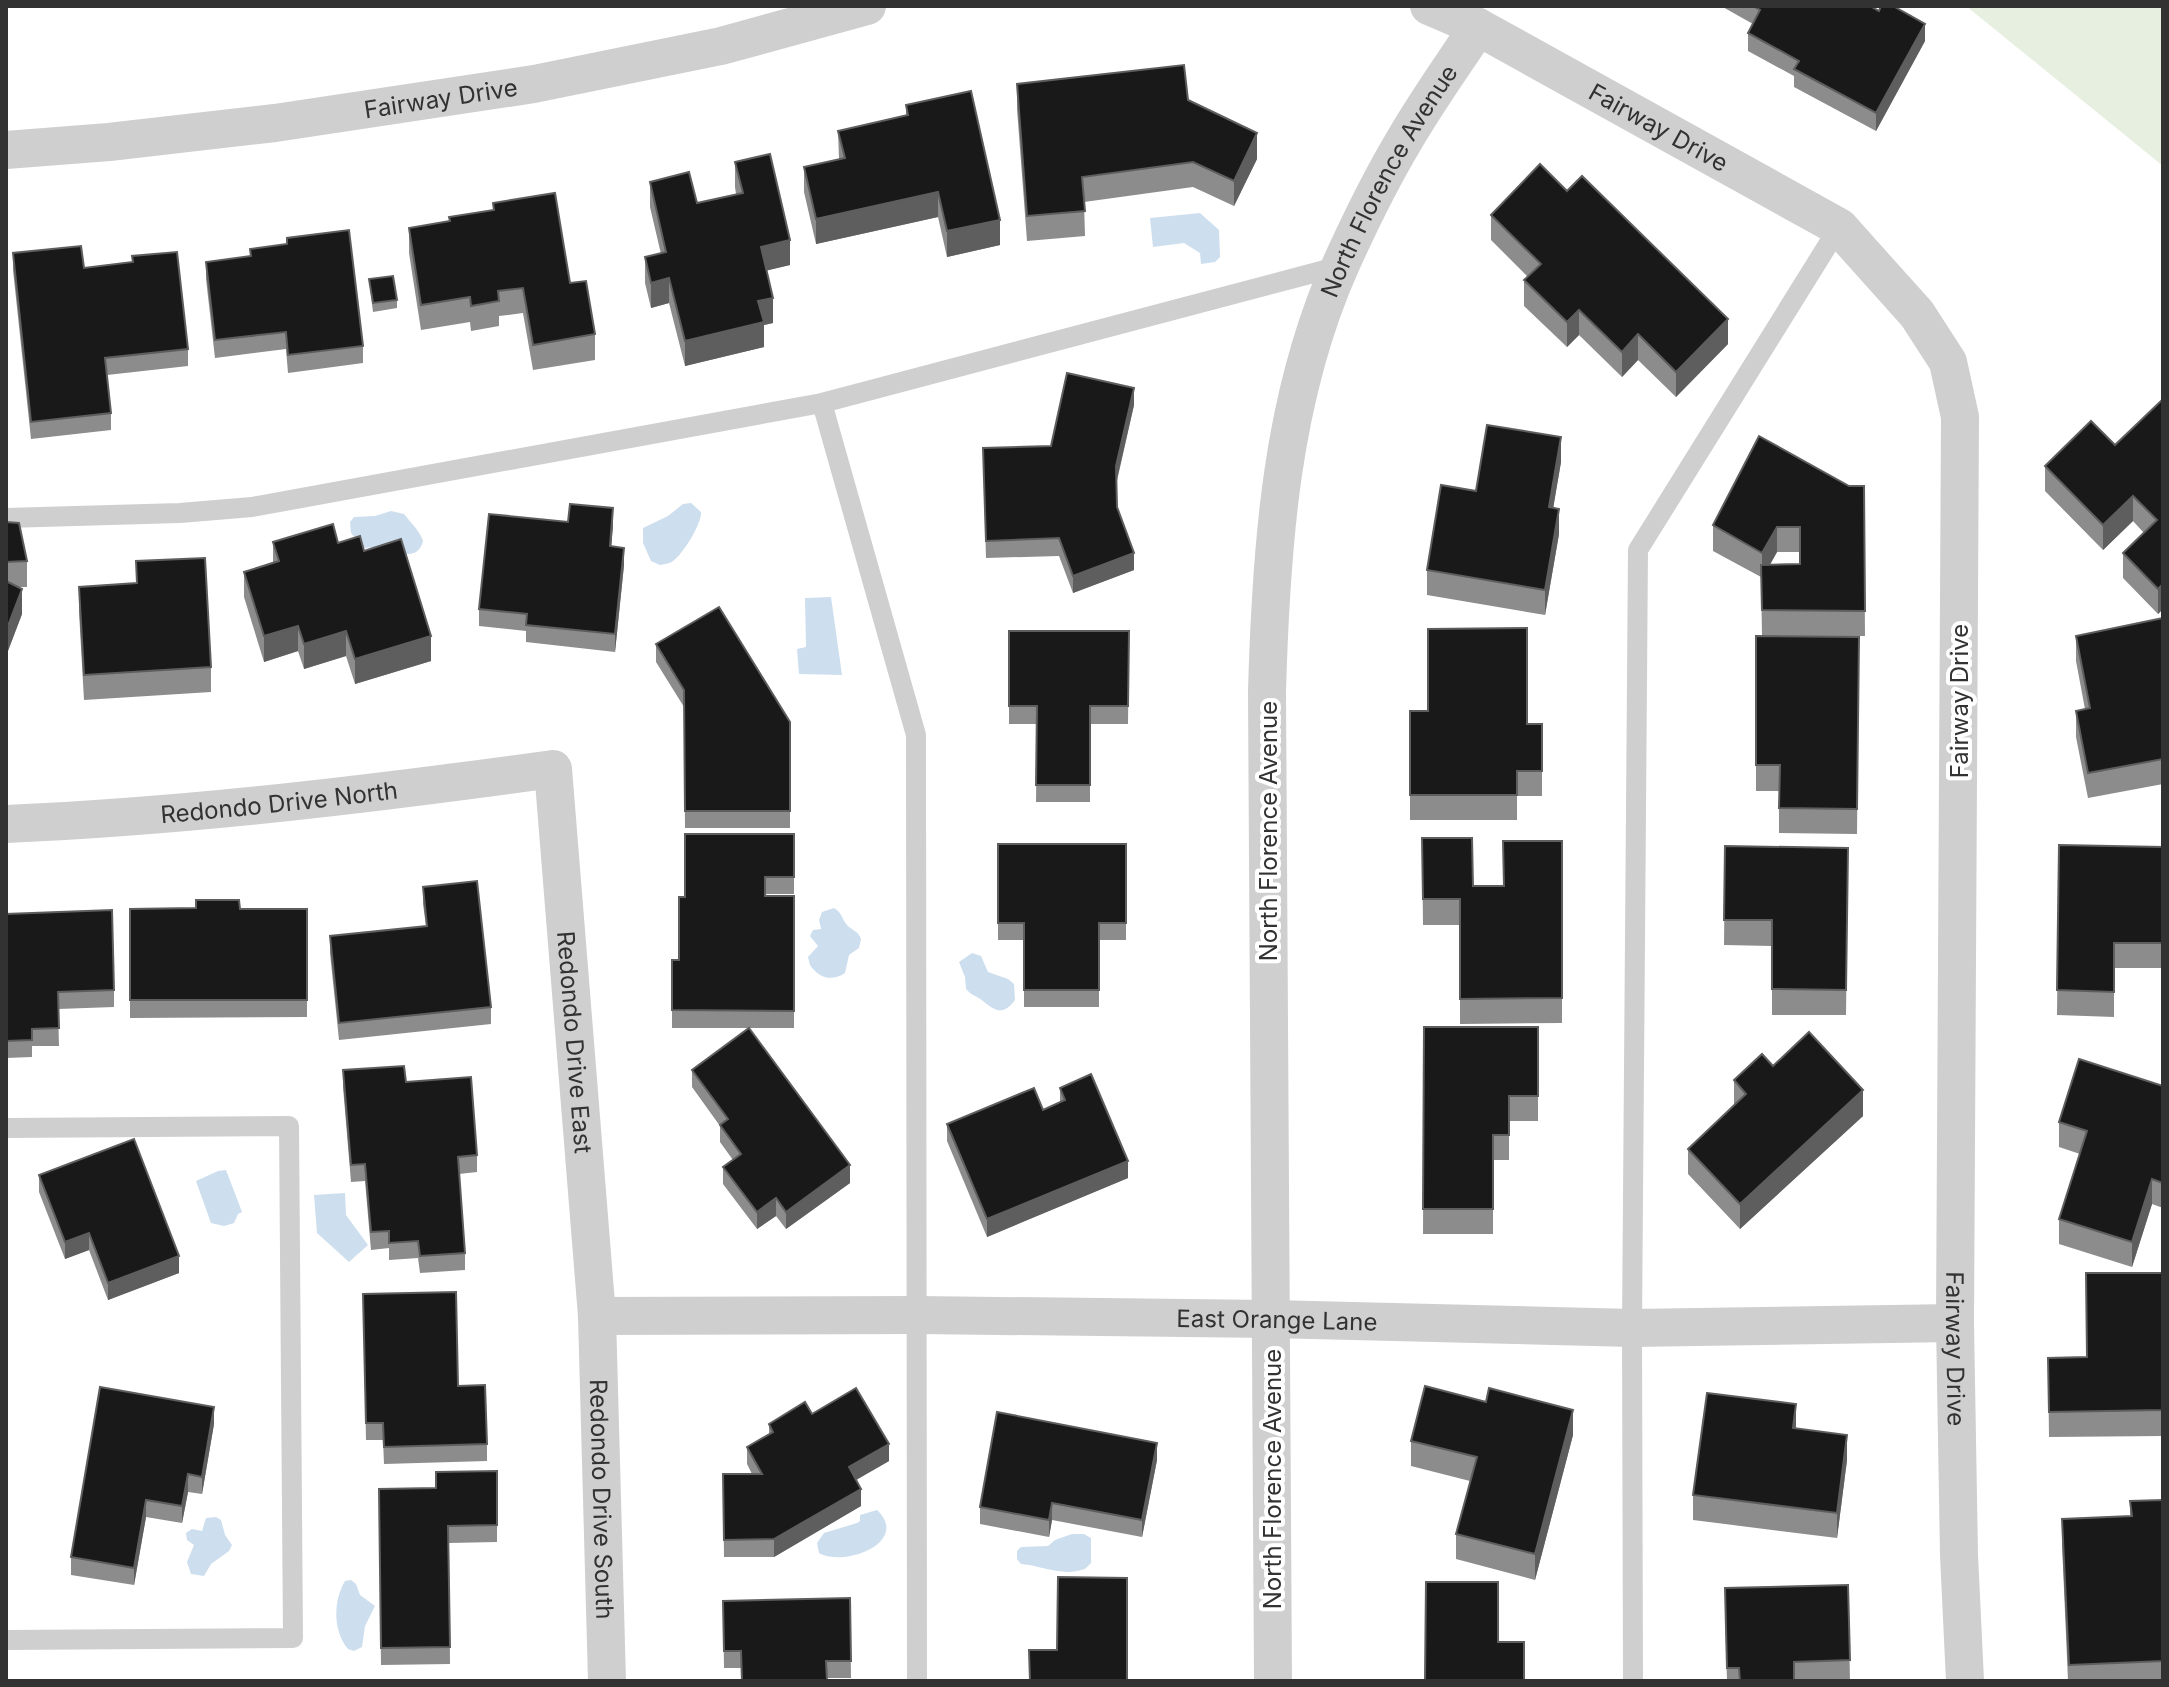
<svg xmlns="http://www.w3.org/2000/svg" width="2169" height="1687" font-family="Inter,sans-serif">
<style>
.green{fill:#e7efe1}
.water{fill:#cddeee}
.lines{fill:none;stroke-linecap:round;stroke-linejoin:round}
.service{stroke:#cfcfcf;stroke-width:20}
.minor{stroke:#cfcfcf;stroke-width:38}
.wall{fill:#8c8c8c;fill-rule:evenodd}
.shaded-wall{fill:#5e5e5e}
.building{fill:#191919;stroke:#5e5e5e;stroke-width:2}
.labels{text-anchor:middle;dominant-baseline:central;stroke-width:8;stroke-linejoin:round;paint-order:stroke}
.street-label{font-size:24px;fill:#323232;stroke:#fff}
</style>
<rect width="100%" height="100%" fill="#fff"/>
<polygon class="green" points="1966,6 2163,6 2163,166"/>
<g class="water">
<polygon points="1200,213 1219,230 1220,257 1215,262 1201,264 1200,253 1184,243 1153,247 1150,218"/>
<path d="M691,503L701,512C702,523 683,554 673,561C670,564 664,564 660,565L651,561L643,543V528L668,516L683,504Z"/>
<path d="M391,511L404,514C410,522 420,531 423,541C417,563 398,551 383,548C376,546 370,548 363,548L351,533L350,522L354,517L375,516Z"/>
<polygon points="831,597 842,675 799,674 797,649 806,647 805,598"/>
<path d="M834,908C843,913 842,921 849,927C855,932 858,931 861,939L859,948L849,955L845,973C831,982 819,978 810,965L808,957L818,946L810,936L813,930L821,929L819,920L822,912Z"/>
<path d="M972,953L981,956L988,972L1008,979L1014,984L1015,1000C1003,1016 995,1011 983,1001C977,996 972,996 966,989L965,977L959,962Z"/>
<polygon points="226,1170 242,1212 238,1214 234,1223 224,1226 211,1223 196,1181 218,1171"/>
<polygon points="345,1193 346,1215 368,1245 349,1262 317,1233 314,1195"/>
<path d="M877,1510C911,1542 844,1568 819,1553L817,1543L824,1533L857,1523L860,1521V1515Z"/>
<polygon points="216,1517 221,1520 225,1535 232,1545 229,1551 211,1564 204,1576 191,1574 187,1562 194,1545 187,1540 186,1533 192,1529 202,1531 206,1518"/>
<path d="M1072,1534H1084L1091,1538V1563L1085,1569C1061,1577 1044,1566 1021,1564L1017,1559V1551L1021,1547L1048,1546L1055,1540Z"/>
<path d="M351,1580L356,1584L360,1595L375,1606L365,1626L362,1647L354,1651L348,1649C333,1631 333,1601 345,1581Z"/>
</g>
<g class="lines">
<g class="service">
<polyline points="822,403 916,735 917,1681"/>
<polyline points="6,518 180,513 252,507 822,403 1340,266"/>
<polyline points="6,1128 289,1126 293,1638 6,1640"/>
<polyline points="1633,1681 1632,1328 1638,550 1839,227"/>
</g>
<g class="minor">
<path id="s1" d="M1429,6L1478,27L1839,227L1917,314L1948,362L1960,417L1955,1323L1959,1555L1965,1681"/>
<path id="s2" d="M6,150L109,142L275,123L534,84L721,46L867,6"/>
<path id="s3" d="M6,824C190,816 371,794 553,769L597,1316L607,1681"/>
<path id="s4" d="M597,1316L918,1315L1271,1319L1632,1328L1955,1323"/>
<path id="s5" d="M1273,1681L1267,692C1271,547 1281,398 1341,264C1360,222 1381,179 1405,139C1427,101 1453,65 1478,27"/>
</g>
</g>
<g class="wall">
<polygon points="1721,6 1870,6 1925,41 1876,131 1794,87 1794,76 1748,51 1748,33 1753,24"/>
<polygon points="1017,84 1188,100 1257,159 1234,206 1193,187 1084,202 1085,236 1027,241 1017,109"/>
<polygon points="906,105 1000,245 947,257 938,217 816,244 804,192 804,167 839,159 838,131 906,115"/>
<polygon points="735,162 790,265 767,270 773,323 764,325 764,347 685,366 669,303 651,308 645,283 645,257 661,254 650,207 650,182 697,203 736,194 735,187"/>
<polygon points="493,203 570,283 595,334 595,360 533,370 523,313 499,316 499,326 471,331 470,322 421,330 409,253 409,228 449,221 493,210"/>
<polygon points="1491,215 1728,344 1676,397 1638,360 1622,377 1579,335 1567,347 1524,306 1524,280 1528,277 1491,240"/>
<polygon points="250,249 363,346 363,363 288,373 286,349 215,358 206,279 206,262 250,256"/>
<polygon points="13,253 84,268 188,349 188,366 107,375 111,413 111,430 31,439 13,270"/>
<polygon points="369,279 397,300 397,308 373,312"/>
<polygon points="2163,399 2163,609 2158,614 2123,578 2123,553 2144,533 2133,521 2103,550 2045,491 2045,466 2115,445"/>
<polygon points="1134,405 1117,481 1117,507 1134,570 1073,593 1059,556 986,558 983,448 1051,446"/>
<polygon points="1561,462 1553,508 1559,534 1545,615 1427,595 1427,570 1476,491"/>
<path d="M1849,486H1864L1865,636H1762L1761,577L1713,551V525ZM1777,552H1800V564L1770,565Z"/>
<polygon points="6,522 27,561 27,587 18,587 22,614 6,656"/>
<polygon points="568,522 613,525 611,547 624,565 615,652 526,642 526,631 479,626 479,609"/>
<polygon points="273,542 338,543 364,551 431,661 355,684 346,656 304,669 298,651 264,662 244,597 244,572 273,562"/>
<polygon points="136,561 211,667 211,692 84,700 79,612 79,587 136,583"/>
<polygon points="2163,618 2163,784 2088,798 2076,737 2076,711 2085,709 2076,661 2076,636"/>
<polygon points="1009,631 1129,631 1128,724 1090,724 1090,802 1036,802 1037,724 1009,724"/>
<polygon points="1756,636 1859,637 1857,834 1779,833 1779,791 1756,791"/>
<polygon points="656,644 790,722 790,828 685,828 684,707 656,662"/>
<polygon points="1410,711 1527,724 1542,724 1542,796 1517,796 1517,820 1410,820"/>
<polygon points="794,834 794,894 765,894 765,896 794,896 794,1028 672,1028 672,960 679,960 685,897"/>
<polygon points="1422,838 1473,886 1503,886 1562,841 1562,1023 1460,1024 1460,925 1423,925"/>
<polygon points="998,844 1126,844 1126,940 1099,940 1099,1007 1024,1007 1024,940 998,940"/>
<polygon points="2059,845 2163,847 2163,968 2114,968 2114,1017 2057,1015"/>
<polygon points="1725,846 1848,848 1846,1015 1772,1015 1772,946 1724,945"/>
<polygon points="423,887 491,1007 491,1024 339,1040 330,953 330,936 426,926 423,904"/>
<polygon points="130,909 307,909 307,1017 130,1018"/>
<polygon points="6,914 114,990 114,1007 58,1009 59,1046 32,1046 32,1057 6,1058"/>
<polygon points="1424,1027 1538,1027 1538,1121 1509,1121 1509,1160 1493,1160 1493,1234 1423,1234"/>
<polygon points="1773,1066 1863,1116 1740,1229 1688,1174 1688,1149 1734,1105 1734,1080"/>
<polygon points="343,1070 477,1155 477,1172 459,1174 465,1253 465,1270 420,1273 418,1258 389,1260 389,1248 371,1250 365,1181 351,1182 343,1087"/>
<polygon points="692,1070 850,1183 786,1229 776,1216 757,1229 723,1184 723,1167 733,1160 720,1142 720,1126 692,1087"/>
<polygon points="2163,1086 2163,1208 2152,1204 2132,1267 2059,1244 2059,1219 2080,1154 2059,1147 2059,1122"/>
<polygon points="1060,1088 1128,1178 987,1237 947,1141 947,1124 1043,1110 1060,1103"/>
<polygon points="39,1175 179,1273 108,1300 89,1250 65,1259 39,1192"/>
<polygon points="2163,1273 2163,1436 2049,1437 2048,1358 2087,1357"/>
<polygon points="363,1294 458,1386 487,1444 487,1461 384,1464 383,1440 366,1440"/>
<polygon points="812,1414 889,1461 856,1480 861,1506 774,1557 724,1557 723,1474 752,1474 747,1464 747,1447 769,1434 769,1424"/>
<polygon points="214,1424 202,1494 188,1492 182,1523 146,1517 134,1585 71,1575 71,1557"/>
<polygon points="1796,1429 1847,1460 1837,1538 1693,1520 1693,1495"/>
<polygon points="1573,1435 1535,1580 1456,1559 1456,1534 1470,1481 1411,1466 1411,1441"/>
<polygon points="1157,1460 1142,1537 1052,1520 1049,1537 980,1524 980,1507"/>
<polygon points="497,1471 497,1542 449,1543 450,1664 381,1665 379,1489 436,1488"/>
<polygon points="2163,1500 2163,1681 2068,1681 2062,1544 2062,1519 2130,1516 2130,1501"/>
<polygon points="1848,1585 1850,1681 1727,1681 1725,1613"/>
<polygon points="850,1598 851,1678 827,1678 741,1668 724,1668 723,1601"/>
</g>
<g class="shaded-wall">
<polygon points="1925,24 1925,41 1876,131 1876,113"/>
<polygon points="1257,133 1257,159 1234,206 1234,181"/>
<polygon points="938,192 938,217 816,244 816,219"/>
<polygon points="1000,220 1000,245 947,257 947,231"/>
<polygon points="790,240 790,265 761,272 761,247"/>
<polygon points="669,278 669,303 651,308 651,283"/>
<polygon points="773,298 773,323 764,325 764,347 685,366 685,341 758,301"/>
<polygon points="1579,310 1579,335 1567,347 1567,322"/>
<polygon points="1728,319 1728,344 1676,397 1676,372"/>
<polygon points="1638,334 1638,360 1622,377 1622,352"/>
<polygon points="1134,388 1134,405 1116,483 1116,466"/>
<polygon points="1561,437 1561,462 1549,533 1549,507"/>
<polygon points="2133,496 2133,521 2103,550 2103,525"/>
<polygon points="613,508 613,525 610,564 610,546"/>
<polygon points="1559,509 1559,534 1545,615 1545,590"/>
<polygon points="1777,527 1777,552 1762,578 1762,553"/>
<polygon points="624,548 624,565 615,652 615,634"/>
<polygon points="1134,553 1134,570 1073,593 1073,576"/>
<polygon points="2163,584 2163,609 2158,614 2158,589"/>
<polygon points="22,589 22,614 6,656 6,631"/>
<polygon points="298,626 298,651 264,662 264,636"/>
<polygon points="346,631 346,656 304,669 304,644"/>
<polygon points="431,636 431,661 355,684 355,659"/>
<polygon points="1863,1090 1863,1116 1740,1229 1740,1204"/>
<polygon points="1128,1161 1128,1178 987,1237 987,1219"/>
<polygon points="850,1165 850,1183 786,1229 786,1212"/>
<polygon points="2152,1179 2152,1204 2132,1267 2132,1242"/>
<polygon points="776,1198 776,1216 757,1229 757,1212"/>
<polygon points="89,1233 89,1250 65,1259 65,1242"/>
<polygon points="179,1256 179,1273 108,1300 108,1283"/>
<polygon points="1796,1404 1796,1429 1793,1428"/>
<polygon points="214,1407 214,1424 202,1494 202,1477"/>
<polygon points="1573,1410 1573,1435 1535,1580 1535,1554"/>
<polygon points="1847,1435 1847,1460 1837,1538 1837,1513"/>
<polygon points="1157,1443 1157,1460 1142,1537 1142,1520"/>
<polygon points="889,1444 889,1461 849,1484 849,1467"/>
<polygon points="188,1474 188,1492 182,1523 182,1506"/>
<polygon points="861,1489 861,1506 774,1557 774,1539"/>
<polygon points="146,1500 146,1517 134,1585 134,1568"/>
<polygon points="1052,1503 1052,1520 1049,1537 1049,1520"/>
</g>
<g class="building">
<polygon points="1753,6 1870,6 1879,11 1881,6 1893,6 1925,24 1876,113 1794,69 1799,61 1748,33 1760,10"/>
<polygon points="1184,65 1188,100 1257,133 1234,181 1193,162 1082,177 1085,211 1027,216 1017,84"/>
<polygon points="971,91 1000,220 947,231 938,192 816,219 804,167 845,158 838,131 908,115 906,105"/>
<polygon points="770,154 790,240 761,247 773,298 758,301 764,322 685,341 669,278 651,283 645,257 666,252 650,182 689,172 697,203 743,193 735,162"/>
<polygon points="1540,164 1567,191 1582,176 1728,319 1676,372 1638,334 1622,352 1579,310 1567,322 1524,280 1541,264 1491,215"/>
<polygon points="555,193 570,283 586,281 595,334 533,345 523,288 498,291 499,301 471,306 470,297 421,305 409,228 450,221 449,217 494,210 493,203"/>
<polygon points="349,230 363,346 288,355 286,332 215,340 206,262 251,256 250,249 287,244 287,238"/>
<polygon points="81,246 84,268 133,262 132,256 177,252 188,349 105,358 111,413 31,422 13,253"/>
<polygon points="393,276 397,300 373,303 369,279"/>
<polygon points="1067,373 1134,388 1116,466 1117,507 1134,553 1073,576 1059,538 986,541 983,448 1051,446"/>
<polygon points="2163,399 2163,584 2158,589 2123,553 2157,520 2133,496 2103,525 2045,466 2091,421 2115,445"/>
<polygon points="1487,425 1561,437 1549,507 1559,509 1545,590 1427,570 1441,485 1476,491"/>
<polygon points="1759,436 1849,486 1864,486 1865,611 1762,610 1761,565 1800,564 1800,527 1777,527 1762,553 1713,525"/>
<polygon points="570,504 613,508 610,546 624,548 615,634 526,625 527,614 479,609 489,514 568,522"/>
<polygon points="6,522 19,523 27,561 6,562"/>
<polygon points="333,524 338,543 360,536 364,551 401,539 431,636 355,659 346,631 304,644 298,626 264,636 244,572 279,561 273,542"/>
<polygon points="205,558 211,667 84,675 79,587 137,583 136,561"/>
<polygon points="6,581 22,589 6,631"/>
<polygon points="719,607 790,722 790,811 685,811 684,690 656,644"/>
<polygon points="2163,618 2163,759 2088,773 2076,711 2090,708 2076,636"/>
<polygon points="1527,628 1527,724 1542,724 1542,771 1517,771 1517,795 1410,795 1410,711 1428,711 1428,629"/>
<polygon points="1009,631 1129,631 1128,706 1090,706 1090,785 1036,785 1037,706 1009,706"/>
<polygon points="1756,636 1859,637 1857,809 1779,808 1780,765 1756,765"/>
<polygon points="685,834 794,834 794,877 765,877 765,896 794,896 794,1011 672,1010 672,960 679,960 679,897 685,897"/>
<polygon points="1422,838 1472,838 1473,886 1504,886 1503,841 1562,841 1562,998 1460,999 1460,899 1423,899"/>
<polygon points="998,844 1126,844 1126,923 1099,923 1099,990 1024,990 1024,923 998,923"/>
<polygon points="2059,845 2163,847 2163,943 2114,943 2114,992 2057,990"/>
<polygon points="1725,846 1848,848 1846,990 1772,989 1772,920 1724,920"/>
<polygon points="477,881 491,1007 339,1023 330,936 427,926 423,887"/>
<polygon points="196,900 239,900 240,909 307,909 307,1000 130,1000 130,909 196,908"/>
<polygon points="112,910 114,990 58,992 59,1028 32,1029 32,1040 6,1041 6,914"/>
<polygon points="1424,1027 1538,1027 1538,1096 1509,1096 1509,1135 1493,1135 1493,1209 1423,1209"/>
<polygon points="749,1028 850,1165 786,1212 776,1198 757,1212 723,1167 741,1154 720,1125 728,1119 692,1070"/>
<polygon points="1809,1032 1863,1090 1740,1204 1688,1149 1746,1094 1734,1080 1762,1054 1773,1066"/>
<polygon points="2079,1059 2163,1086 2163,1183 2152,1179 2132,1242 2059,1219 2087,1131 2059,1122"/>
<polygon points="404,1066 406,1082 471,1077 477,1155 458,1157 465,1253 420,1256 418,1241 389,1243 389,1231 371,1232 365,1164 351,1165 343,1070"/>
<polygon points="1091,1074 1128,1161 987,1219 947,1124 1034,1088 1043,1110 1065,1100 1060,1088"/>
<polygon points="134,1139 179,1256 108,1283 89,1233 65,1242 39,1175"/>
<polygon points="2086,1273 2163,1273 2163,1410 2049,1412 2048,1358 2087,1357"/>
<polygon points="456,1292 458,1386 485,1385 487,1444 384,1447 383,1423 366,1423 363,1294"/>
<polygon points="1425,1386 1486,1402 1489,1388 1573,1410 1535,1554 1456,1534 1477,1457 1411,1441"/>
<polygon points="100,1387 214,1407 202,1477 188,1474 182,1506 146,1500 134,1568 71,1557"/>
<polygon points="856,1388 889,1444 849,1467 861,1489 774,1539 724,1540 723,1474 762,1474 747,1447 773,1432 769,1424 805,1402 812,1414"/>
<polygon points="1707,1393 1796,1404 1793,1428 1847,1435 1837,1513 1693,1495"/>
<polygon points="997,1412 1157,1443 1142,1520 1052,1503 1049,1520 980,1507"/>
<polygon points="497,1471 497,1525 448,1526 450,1647 381,1648 379,1489 436,1488 436,1472"/>
<polygon points="2163,1500 2163,1661 2069,1665 2062,1519 2132,1516 2130,1501"/>
<polygon points="1058,1577 1127,1578 1127,1681 1030,1681 1029,1650 1057,1650"/>
<polygon points="1426,1582 1498,1582 1498,1642 1524,1642 1524,1681 1425,1681"/>
<polygon points="1848,1585 1850,1660 1794,1662 1794,1681 1740,1681 1739,1668 1727,1668 1725,1588"/>
<polygon points="850,1598 851,1661 826,1661 827,1681 742,1681 741,1651 724,1651 723,1601"/>
</g>
<g class="labels">
<g class="street-label">
<text stroke="none"><textPath href="#s2" startOffset="438">Fairway Drive</textPath></text>
<text stroke="none"><textPath href="#s1" startOffset="260">Fairway Drive</textPath></text>
<text stroke="none"><textPath href="#s5" startOffset="1522">North Florence Avenue</textPath></text>
<text transform="translate(1959 701) rotate(-90)">Fairway Drive</text>
<text stroke="none"><textPath href="#s3" startOffset="274">Redondo Drive North</textPath></text>
<text transform="translate(1268 831) rotate(-90)">North Florence Avenue</text>
<text stroke="none"><textPath href="#s3" startOffset="824">Redondo Drive East</textPath></text>
<text stroke="none"><textPath href="#s4" startOffset="680">East Orange Lane</textPath></text>
<text stroke="none"><textPath href="#s1" startOffset="1628">Fairway Drive</textPath></text>
<text transform="translate(1272 1479) rotate(-90)">North Florence Avenue</text>
<text stroke="none"><textPath href="#s3" startOffset="1282">Redondo Drive South</textPath></text>
</g>
</g>
<rect width="2169" height="1687" fill="none" stroke="#323232" stroke-width="16"/>
</svg>
